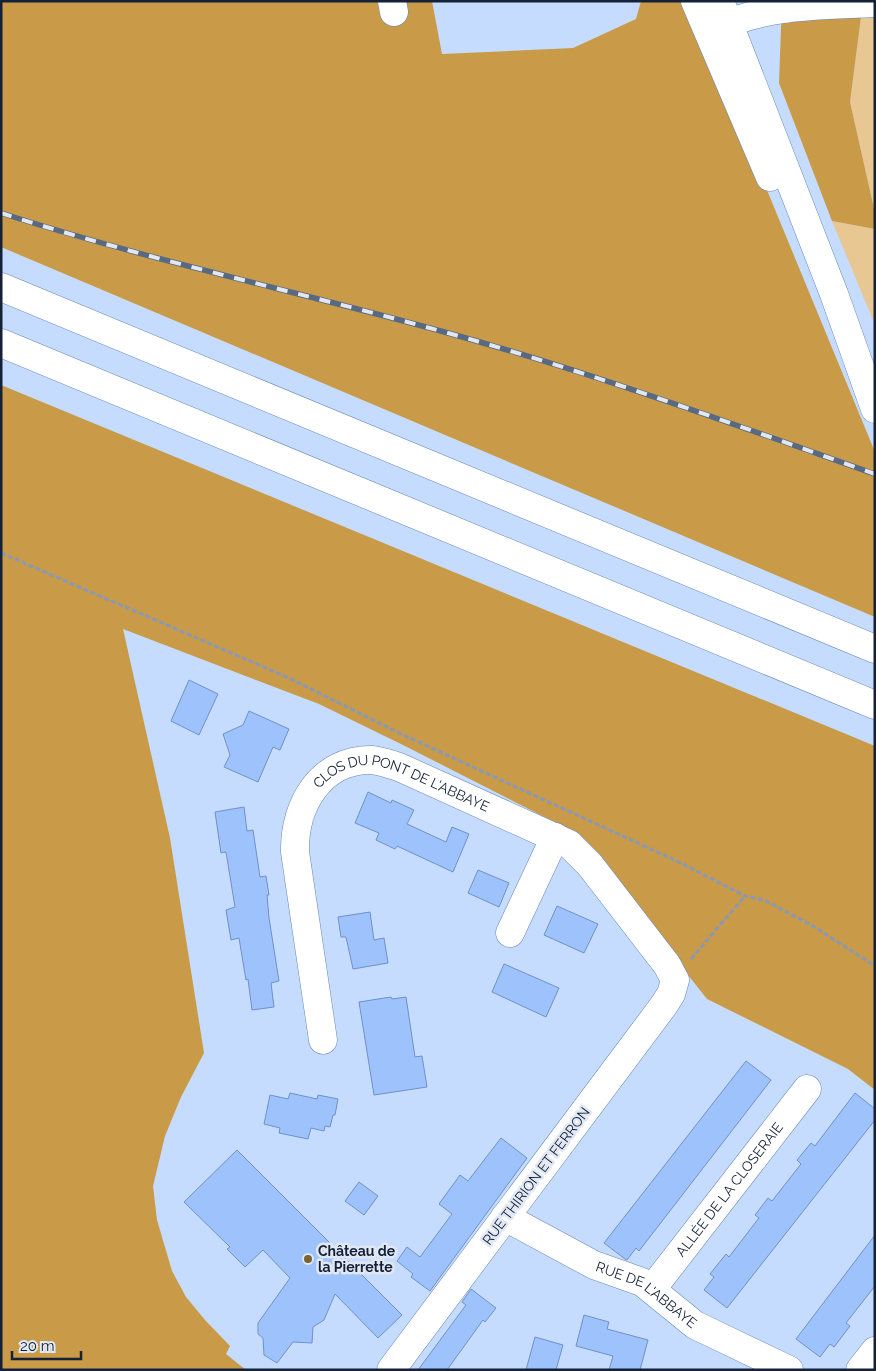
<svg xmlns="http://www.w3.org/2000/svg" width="876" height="1371" font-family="Raleway,sans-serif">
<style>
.green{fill:#e8c792}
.forest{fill:#c99a47}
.building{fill:#9dc2fc;stroke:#6f91c5}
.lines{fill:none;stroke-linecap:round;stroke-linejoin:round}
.minor-casing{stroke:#6687bb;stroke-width:29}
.highway-casing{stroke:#6687bb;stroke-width:29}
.path{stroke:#8799b7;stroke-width:3;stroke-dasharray:5 2.5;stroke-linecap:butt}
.minor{stroke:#fff;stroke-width:28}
.highway{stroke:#fff;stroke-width:28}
.rail-casing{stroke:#586983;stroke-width:5.5}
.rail{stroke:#e1e8f4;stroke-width:4;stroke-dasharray:11;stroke-linecap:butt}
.poi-dot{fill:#7c6133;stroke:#e1e8f4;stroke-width:2}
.labels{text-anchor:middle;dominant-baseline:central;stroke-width:5;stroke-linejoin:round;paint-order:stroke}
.street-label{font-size:14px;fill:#142136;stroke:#e1e8f4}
.poi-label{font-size:14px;font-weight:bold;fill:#142136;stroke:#e1e8f4;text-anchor:start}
</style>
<rect width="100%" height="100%" fill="#c6dcfe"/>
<g class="green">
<polygon points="863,1 875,1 875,213 850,102"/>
<polygon points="832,221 875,229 875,325"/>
</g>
<g class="forest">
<polygon points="1,1 432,1 442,54 573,48 636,19 641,1 689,1 875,452 875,617 1,247"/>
<polygon points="782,1 863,1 850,102 875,213 875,229 832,221 779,83"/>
<polygon points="1,385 875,746 875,1090 848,1069 707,999 576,833 403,745 319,704 123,629 170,838 204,1053 181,1097 165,1136 153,1186 157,1220 172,1271 186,1297 205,1320 230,1346 226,1354 246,1370 1,1370"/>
</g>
<g class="building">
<polygon points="189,680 218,694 199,735 171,721"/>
<polygon points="249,711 289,729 280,750 273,747 258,782 224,767 230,755 223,734 243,725"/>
<polygon points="368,792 391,803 392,800 414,810 407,824 446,842 452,827 469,834 453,872 397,846 395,849 376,840 379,833 355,823"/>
<polygon points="244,807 247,831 253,830 260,877 266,876 269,895 267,895 269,918 279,981 271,983 274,1007 252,1010 248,979 246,980 239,938 231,940 226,910 235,907 226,852 221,853 215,812"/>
<polygon points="478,870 509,883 499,907 468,893"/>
<polygon points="557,906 598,924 584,953 544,935"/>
<polygon points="370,912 374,940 384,938 388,963 353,969 346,937 341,937 338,917"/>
<polygon points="504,964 559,988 546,1017 492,992"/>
<polygon points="391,997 392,999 406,997 415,1057 422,1056 427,1087 374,1095 359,1002"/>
<polygon points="746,1061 771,1080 639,1251 636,1248 627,1260 625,1259 604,1243"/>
<polygon points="290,1093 317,1099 318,1095 338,1099 335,1115 333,1115 330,1127 325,1126 324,1131 311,1128 308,1139 279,1133 280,1128 264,1124 270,1095 288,1099"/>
<polygon points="855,1093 875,1109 875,1120 727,1308 704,1290 714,1277 710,1274 726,1254 729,1257 759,1218 755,1215 762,1206 768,1198 772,1201 801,1164 797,1160 811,1143 815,1146"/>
<polygon points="501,1138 527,1158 430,1291 411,1277 413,1274 397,1261 407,1247 420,1257 452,1214 439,1204 460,1175 468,1181"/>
<polygon points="237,1150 402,1315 378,1338 335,1294 324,1320 313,1327 312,1343 293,1342 277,1363 264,1355 263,1338 258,1334 258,1323 290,1278 263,1250 245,1267 227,1249 230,1247 184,1202"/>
<polygon points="359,1182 378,1196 364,1215 345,1201"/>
<polygon points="875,1235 875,1286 846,1323 850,1326 834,1347 830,1344 820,1357 796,1339"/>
<polygon points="471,1289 496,1308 485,1322 483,1320 447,1370 418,1370 466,1305 462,1302"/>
<polygon points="584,1315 609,1322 607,1329 648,1340 640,1370 609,1370 613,1356 576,1346"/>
<polygon points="535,1337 563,1345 556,1370 526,1370"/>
</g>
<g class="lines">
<defs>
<g id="minor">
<polyline points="392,1 394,12"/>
<polyline points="695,1 770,177"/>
<polyline points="720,1 834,294 875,409"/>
<path d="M713,30C766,4 817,6 875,3"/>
<polyline points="510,933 555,837"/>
<path id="s1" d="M323,1040L295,852C294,806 320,759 372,760C381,761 390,764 399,767L569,844L590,865L667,965L675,980L671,994L664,1005L391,1370"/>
<path id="s2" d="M505,1217L594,1265L642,1282L695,1325L789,1370"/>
<path id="s3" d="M652,1289L807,1089"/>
<polyline points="860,1370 875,1351"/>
</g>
<g id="highway">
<polyline points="1,287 875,649"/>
<polyline points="1,343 875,705"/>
</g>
</defs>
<use href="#minor" class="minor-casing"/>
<use href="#highway" class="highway-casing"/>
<g class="path">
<polyline points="1,553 289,678 397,732 683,864 745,896 764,900 813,926 875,966"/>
<polyline points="691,959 745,896"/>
</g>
<use href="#minor" class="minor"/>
<use href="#highway" class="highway"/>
<defs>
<path id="rail" d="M1,213C148,260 300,292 448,333C593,373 733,424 875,474"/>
</defs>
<use href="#rail" class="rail-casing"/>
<use href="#rail" class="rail"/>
</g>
<circle class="poi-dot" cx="308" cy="1259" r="5"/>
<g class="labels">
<g class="street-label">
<text stroke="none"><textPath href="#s1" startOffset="356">CLOS DU PONT DE L'ABBAYE</textPath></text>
<text transform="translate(536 1176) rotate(-53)">RUE THIRION ET FERRON</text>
<text stroke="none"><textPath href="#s3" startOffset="126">ALLÉE DE LA CLOSERAIE</textPath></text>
<text stroke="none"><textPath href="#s2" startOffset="162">RUE DE L'ABBAYE</textPath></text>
</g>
<g class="poi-label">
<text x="318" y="1251">Château de<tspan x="318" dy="16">la Pierrette</tspan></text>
</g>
</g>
<rect width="876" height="1371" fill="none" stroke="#142136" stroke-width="5"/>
<path d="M12 1351v8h69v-8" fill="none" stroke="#142136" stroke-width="2.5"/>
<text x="20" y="1351" font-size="15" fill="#142136" stroke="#e1e8f4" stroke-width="4" paint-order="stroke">20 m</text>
</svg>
